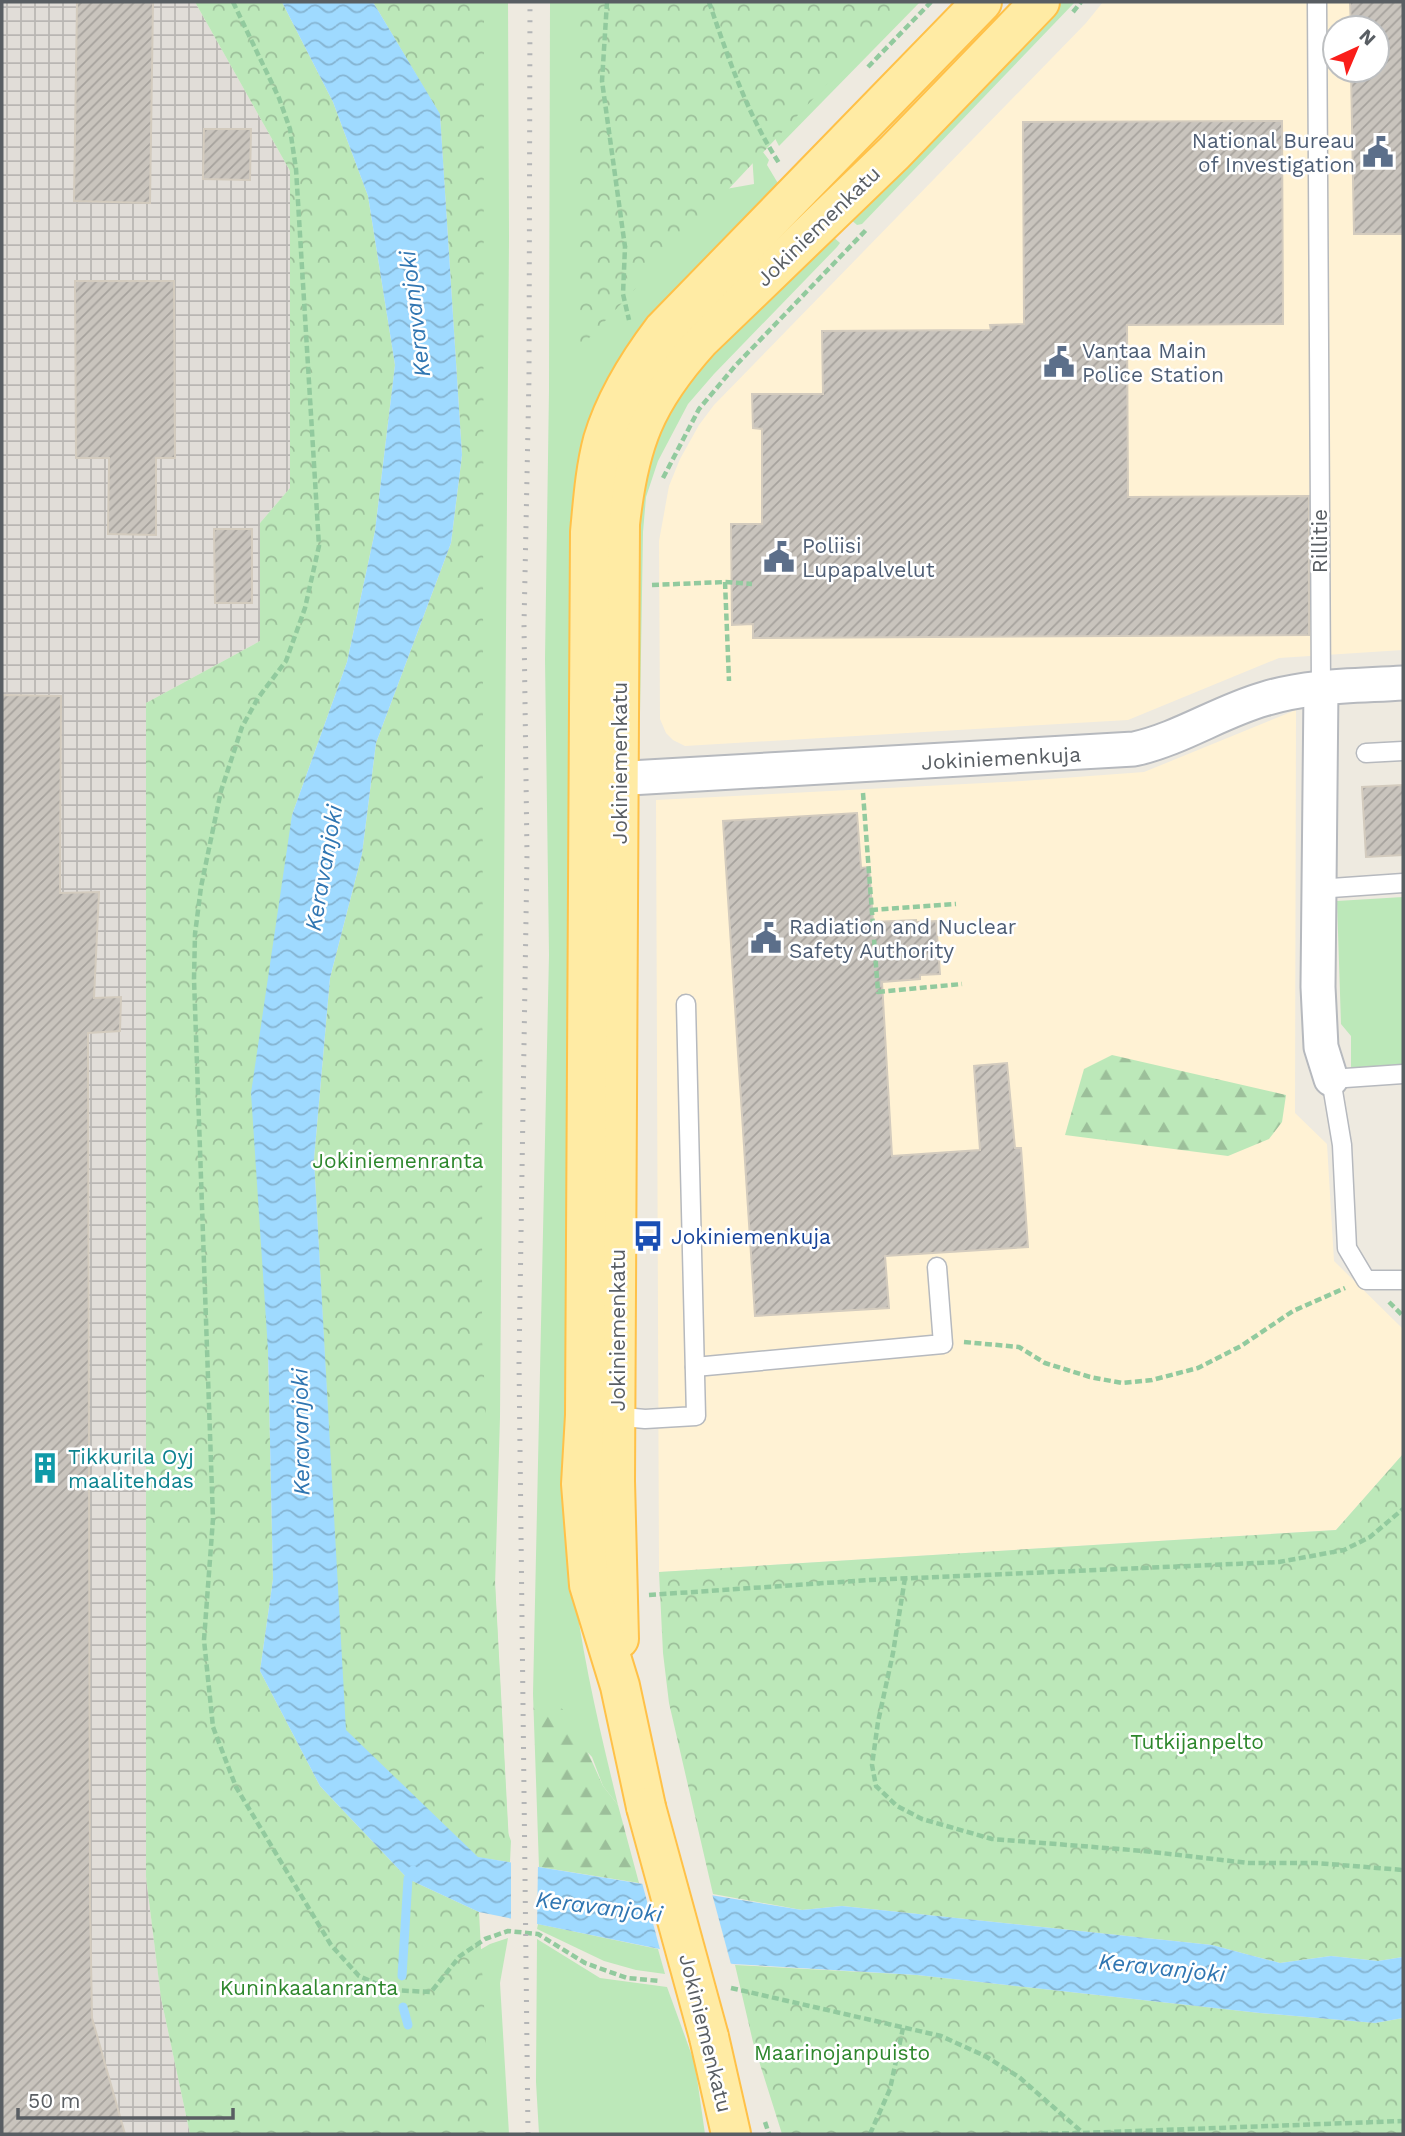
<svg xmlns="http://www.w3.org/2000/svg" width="1405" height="2136" font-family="'Work Sans',sans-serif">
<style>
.commercial{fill:#fff2d4;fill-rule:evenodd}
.industrial{fill:url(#industrial-grid)}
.grass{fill:#bce8b9}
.forest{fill:url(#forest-firs)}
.park{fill:url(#park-crowns)}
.water{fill:url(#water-waves)}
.pier{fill:#eeeae0}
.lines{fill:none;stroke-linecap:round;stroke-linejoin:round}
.stream{stroke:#9fdaff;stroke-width:9}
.building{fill:url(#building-hatch);stroke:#d3cbbe;stroke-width:2}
.service-casing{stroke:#b6b9be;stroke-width:21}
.minor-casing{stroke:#b6b9be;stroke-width:37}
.primary-casing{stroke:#ffc148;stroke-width:42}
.path{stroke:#92ca9e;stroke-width:4.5;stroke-dasharray:7 3.5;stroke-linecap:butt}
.service{stroke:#fff;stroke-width:18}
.minor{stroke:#fff;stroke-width:33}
.primary{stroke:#ffeba4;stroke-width:38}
.rail{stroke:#b4b5b6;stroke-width:5;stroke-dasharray:2 9;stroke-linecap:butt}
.primary-bridge-casing{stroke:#ffc148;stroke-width:42;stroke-linecap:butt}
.primary-bridge{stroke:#ffeba4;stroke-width:38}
.labels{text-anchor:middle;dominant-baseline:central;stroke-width:5;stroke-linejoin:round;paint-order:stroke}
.service-label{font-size:21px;fill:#4e5e75;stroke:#fff;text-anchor:start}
.street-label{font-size:21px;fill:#595e63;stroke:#fff}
.park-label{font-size:21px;fill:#2d872c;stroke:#fff}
.transit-label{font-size:21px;fill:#164399;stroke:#fff;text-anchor:start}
.culture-label{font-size:21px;fill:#0d838f;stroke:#fff;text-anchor:start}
.water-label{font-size:23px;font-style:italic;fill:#3076b2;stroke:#fff}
</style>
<defs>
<pattern id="industrial-grid" width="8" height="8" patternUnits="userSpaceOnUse" patternTransform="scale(1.75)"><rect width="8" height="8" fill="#e1ddd8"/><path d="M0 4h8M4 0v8" fill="none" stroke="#b9b6b3"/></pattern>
<pattern id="forest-firs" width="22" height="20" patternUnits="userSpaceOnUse" patternTransform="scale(1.75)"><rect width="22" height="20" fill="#bce8b9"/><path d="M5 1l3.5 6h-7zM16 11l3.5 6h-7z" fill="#9cbf9a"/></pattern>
<pattern id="park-crowns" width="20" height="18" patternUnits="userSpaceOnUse" patternTransform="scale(1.75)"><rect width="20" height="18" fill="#bce8b9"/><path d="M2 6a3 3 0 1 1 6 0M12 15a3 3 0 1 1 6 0" fill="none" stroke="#9cbf9a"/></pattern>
<pattern id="water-waves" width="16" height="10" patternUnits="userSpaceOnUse" patternTransform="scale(1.75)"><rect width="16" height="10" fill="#9fdaff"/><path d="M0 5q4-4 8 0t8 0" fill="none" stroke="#85b4d2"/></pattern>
<pattern id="building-hatch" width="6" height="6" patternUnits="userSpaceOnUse" patternTransform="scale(1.75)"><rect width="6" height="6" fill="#c9c4bd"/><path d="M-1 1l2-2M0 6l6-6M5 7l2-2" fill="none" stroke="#a6a29d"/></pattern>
</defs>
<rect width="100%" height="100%" fill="#eeeae0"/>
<g class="commercial">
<path d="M1103,2H1403V650L1279,658L1128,720L685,746L673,740L666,733L660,719L659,541L669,486L680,459L699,425L714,405L1086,23ZM1335,28H1377V70H1335Z"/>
<polygon points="1296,710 1295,1113 1327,1144 1334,1261 1403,1329 1403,1454 1336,1530 659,1572 656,800 1022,781 1144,772"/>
</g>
<polygon class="industrial" points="2,2 195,2 290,171 290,488 260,523 260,641 146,703 146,1877 161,1998 190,2134 2,2134"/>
<g class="grass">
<polygon points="470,2 508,2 509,238 500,1417 495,1587 508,1833 511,1841 510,1862 477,1857"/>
<path d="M550,2H627L641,204L754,184L752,154L757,144L769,160L767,165L779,185L650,319L572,1572C581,1651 599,1727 618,1805L603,1786L592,1757L533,1694L549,955L545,659L549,391Z"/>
<polygon points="898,2 920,2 779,146 766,121"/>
<polygon points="1060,2 1075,2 862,224 857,225 849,218"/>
<polygon points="831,235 840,243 837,247 714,374 688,404 658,461 646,497 643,532 640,712 629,711 637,491 667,411 699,370"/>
<polygon points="1403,897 1403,1064 1351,1068 1351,1036 1341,1024 1337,901"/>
<polygon points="538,1924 658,1949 665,1974 636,1970 604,1961 537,1929"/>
<polygon points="508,1938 500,1983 509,2134 454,2134 473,1954 490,1944"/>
<polygon points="537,1939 600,1978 667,1987 695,2064 705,2134 539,2134 536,2082"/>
</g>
<g class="forest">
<polygon points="1112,1055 1286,1095 1282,1122 1269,1139 1228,1156 1065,1135 1084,1069"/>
<polygon points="533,1694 552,1697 575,1724 603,1786 618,1805 639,1883 539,1867"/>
</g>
<g class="park">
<polygon points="195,2 282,2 333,102 368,196 395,365 375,531 347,662 292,815 268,1350 273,1579 260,1671 320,1786 408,1879 479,1912 491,2134 190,2134 161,1998 146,1877 146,703 260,641 260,523 290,488 290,171"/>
<polygon points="373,2 484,2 482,1338 510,1862 477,1857 345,1730 314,1159 330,978 362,854 376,743 451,543 462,455 440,115"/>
<polygon points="576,2 904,2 575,353"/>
<polygon points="1403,1454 1403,1957 1378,1961 1331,1956 1280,1963 1212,1945 842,1906 802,1910 713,1894 669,1703 663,1653 659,1572 1336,1530"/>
<polygon points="735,1965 917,1975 1260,2013 1375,2023 1403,2018 1403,2134 782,2134 753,2042"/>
</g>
<polygon class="water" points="282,2 373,2 440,114 462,455 451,543 376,743 362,854 330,978 314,1159 346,1730 478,1857 802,1910 842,1906 1212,1945 1280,1963 1331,1956 1378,1961 1403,1957 1403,2018 1375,2023 1260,2013 917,1975 733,1964 479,1912 408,1879 320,1786 260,1671 273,1579 268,1350 251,1093 292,815 347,662 375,531 395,365 368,196 333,102"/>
<g class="pier">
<polygon points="511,1859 538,1863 537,1927 511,1922"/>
<polygon points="641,1879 711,1890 732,1968 661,1953"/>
</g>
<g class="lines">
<g class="stream">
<polyline points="402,1976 408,1879 413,1870"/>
<polyline points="403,2007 408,2025"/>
</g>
</g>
<g class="building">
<polygon points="77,2 153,2 150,203 74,201"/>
<polygon points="1350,2 1403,2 1403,234 1354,234 1351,70 1377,70 1377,28 1351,28"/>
<polygon points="1282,121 1283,324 1127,325 1128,497 1309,496 1309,635 753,638 753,624 732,625 731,524 762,524 762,429 753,428 752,394 823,394 822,331 991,330 990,325 1024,324 1023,122"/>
<polygon points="204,129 251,129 250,180 203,179"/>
<polygon points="75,281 174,281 175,458 156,458 156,535 108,534 109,458 76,458"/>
<polygon points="214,529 252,529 252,603 215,603"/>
<polygon points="2,695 61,696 60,893 99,892 94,998 121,997 120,1031 88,1033 90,1904 92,2018 125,2134 2,2134"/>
<polygon points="1403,785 1403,855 1366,857 1362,787"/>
<polygon points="857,813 861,868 869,867 873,922 916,920 916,922 936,921 940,974 920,975 920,979 882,982 892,1156 980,1150 974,1066 1007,1063 1015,1148 1021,1148 1028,1247 885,1256 889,1308 755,1316 723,821"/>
</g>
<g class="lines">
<defs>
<g id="service">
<polyline points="1317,2 1321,688"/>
<polyline points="1366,753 1403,751"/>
<polyline points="1317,889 1403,883"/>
<polyline points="1403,1074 1331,1079 1342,1145 1347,1248 1366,1280 1403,1280"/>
<polyline points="695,1367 943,1344 937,1267"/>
<polyline points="612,1416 645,1419 696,1416 686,1004"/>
</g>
<g id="minor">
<polyline points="1321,688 1318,987 1321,1047 1331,1079"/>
<path d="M595,780L1134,749C1180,739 1219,712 1264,699C1309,685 1357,686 1403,683"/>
</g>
<g id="primary">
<path d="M619,1639L615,1481L620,524C629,443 645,401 700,340L894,153L1040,2"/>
<path d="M646,1807L620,1686L589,1585L581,1484L585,1415L590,532C593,501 595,470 603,440C615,400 638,363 663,330L982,2"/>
<polyline points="709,2037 731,2134"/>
</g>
</defs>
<use href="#service" class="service-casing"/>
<use href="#minor" class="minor-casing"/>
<use href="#primary" class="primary-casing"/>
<g class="path">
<polyline points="233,2 279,98 290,129 296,169 319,546 305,608 286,661 258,698 242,727 221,791 201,887 195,934 194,979 213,1519 204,1640 213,1727 236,1787 331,1945 359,1976 391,1990 431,1992 460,1956 485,1939 508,1931 538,1934 585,1963 627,1978 660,1981"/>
<polyline points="607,2 602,81 625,247 623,294 629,320"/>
<path d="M709,2C728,57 747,114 779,163"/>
<polyline points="1073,12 1081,2"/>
<polyline points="868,67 931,2"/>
<polyline points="663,478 699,409 736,365 867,229"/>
<polyline points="725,582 729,681"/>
<polyline points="652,585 725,582 752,584"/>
<polyline points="863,793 878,992 962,984"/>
<polyline points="871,910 956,904"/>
<polyline points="1389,1302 1403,1316"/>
<polyline points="964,1342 1019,1347 1045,1363 1090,1377 1122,1383 1152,1380 1198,1368 1241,1346 1293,1311 1345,1288"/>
<polyline points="905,1578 893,1653 878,1722 872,1765 876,1786 897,1806 922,1819 992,1839 1144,1851 1248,1863 1316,1863 1403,1870"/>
<polyline points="649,1595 869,1580 1279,1562 1344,1550 1370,1537 1403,1509"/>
<polyline points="731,1988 941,2036 985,2056 1019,2077 1083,2133 1403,2121"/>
<polyline points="765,2122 769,2134"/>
<polyline points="870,2134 890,2089 903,2028"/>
<polyline points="1020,2134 1082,2133"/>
</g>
<use href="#service" class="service"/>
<use href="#minor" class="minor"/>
<use href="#primary" class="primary"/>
<polyline class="rail" points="528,2134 519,1362 527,855 524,625 529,377 530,2"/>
<defs>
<polyline id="primary-bridge" points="646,1807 709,2037"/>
</defs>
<use href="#primary-bridge" class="primary-bridge-casing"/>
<use href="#primary-bridge" class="primary-bridge"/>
</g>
<defs>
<symbol id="civic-bare" viewBox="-9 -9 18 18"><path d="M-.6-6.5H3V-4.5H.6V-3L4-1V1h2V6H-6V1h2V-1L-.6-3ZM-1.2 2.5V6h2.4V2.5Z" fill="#5c6f8a" stroke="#fff" stroke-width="2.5" paint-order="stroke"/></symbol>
<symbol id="bus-bare" viewBox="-9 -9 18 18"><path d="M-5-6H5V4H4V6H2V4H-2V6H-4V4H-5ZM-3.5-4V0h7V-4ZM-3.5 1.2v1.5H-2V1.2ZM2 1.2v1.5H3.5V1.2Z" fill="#1a4fb4" stroke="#fff" stroke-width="2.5" paint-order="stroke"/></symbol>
<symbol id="building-bare" viewBox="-9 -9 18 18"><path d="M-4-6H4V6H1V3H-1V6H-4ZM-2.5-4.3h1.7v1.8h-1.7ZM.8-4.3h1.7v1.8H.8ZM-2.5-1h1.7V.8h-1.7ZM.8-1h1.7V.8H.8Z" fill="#0f9aa8" stroke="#fff" stroke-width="2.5" paint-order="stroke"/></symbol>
</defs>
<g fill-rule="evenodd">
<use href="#civic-bare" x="1356" y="130" width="44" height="44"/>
<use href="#civic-bare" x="1037" y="340" width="44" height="44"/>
<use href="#civic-bare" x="757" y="535" width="44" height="44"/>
<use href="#civic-bare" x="744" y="916" width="44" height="44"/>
<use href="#bus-bare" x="626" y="1214" width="44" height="44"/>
<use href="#building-bare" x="23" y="1446" width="44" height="44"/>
</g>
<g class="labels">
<g class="service-label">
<text x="1355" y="140" text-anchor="end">National Bureau<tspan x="1355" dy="24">of Investigation</tspan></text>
<text x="1082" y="350">Vantaa Main<tspan x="1082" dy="24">Police Station</tspan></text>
<text x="802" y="545">Poliisi<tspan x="802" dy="24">Lupapalvelut</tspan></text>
<text x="789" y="926">Radiation and Nuclear<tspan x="789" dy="24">Safety Authority</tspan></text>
</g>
<g class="street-label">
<text transform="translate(818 226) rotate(-44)">Jokiniemenkatu</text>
<text transform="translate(1319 541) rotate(-90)">Rillitie</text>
<text transform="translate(1001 758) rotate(-3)">Jokiniemenkuja</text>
<text transform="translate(619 763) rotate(-90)">Jokiniemenkatu</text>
<text transform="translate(617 1330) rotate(-90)">Jokiniemenkatu</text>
<text transform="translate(706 2033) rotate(76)">Jokiniemenkatu</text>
</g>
<g class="park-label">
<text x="398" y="1160">Jokiniemenranta</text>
<text x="1197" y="1741">Tutkijanpelto</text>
<text x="309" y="1987">Kuninkaalanranta</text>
<text x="842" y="2052">Maarinojanpuisto</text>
</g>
<g class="transit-label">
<text x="671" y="1236">Jokiniemenkuja</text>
</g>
<g class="culture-label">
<text x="68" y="1456">Tikkurila Oyj<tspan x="68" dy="24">maalitehdas</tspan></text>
</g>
<g class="water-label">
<text transform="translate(415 314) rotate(-97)">Keravanjoki</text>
<text transform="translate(324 868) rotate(-80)">Keravanjoki</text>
<text transform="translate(301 1432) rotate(-91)">Keravanjoki</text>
<text transform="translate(599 1907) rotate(7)">Keravanjoki</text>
<text transform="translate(1162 1968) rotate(6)">Keravanjoki</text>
</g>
</g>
<rect width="1405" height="2136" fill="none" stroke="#595e63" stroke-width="7"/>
<g transform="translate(1356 49) rotate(44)"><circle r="33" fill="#ffffff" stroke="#bdbfc1" stroke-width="2"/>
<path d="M0-5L12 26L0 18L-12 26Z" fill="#fa1e1a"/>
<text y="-10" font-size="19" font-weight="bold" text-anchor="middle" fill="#595e63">N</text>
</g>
<path d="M18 2108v10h215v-10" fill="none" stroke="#595e63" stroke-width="3.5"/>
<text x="28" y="2108" font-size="21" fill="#595e63" stroke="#ffffff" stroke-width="5" paint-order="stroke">50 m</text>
</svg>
